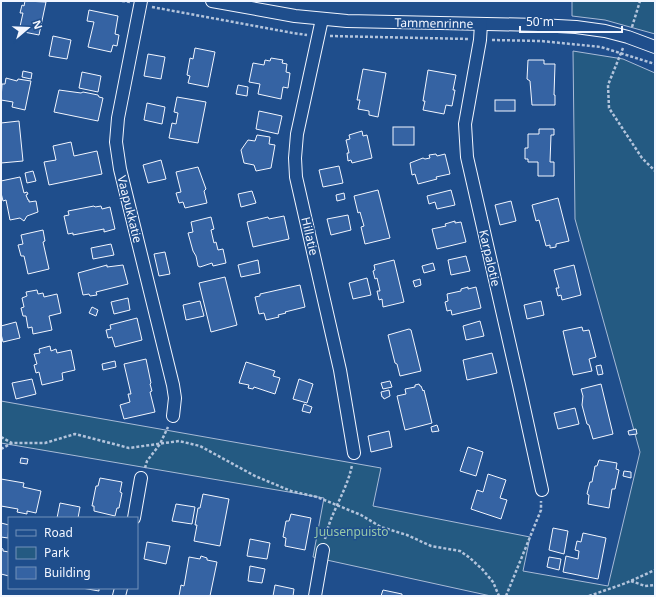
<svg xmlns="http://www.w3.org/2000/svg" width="656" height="597" font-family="'Noto Sans',sans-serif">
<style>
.green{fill:#245a82;stroke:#a8bbd7}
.building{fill:#3563a3;stroke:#f2f6ff}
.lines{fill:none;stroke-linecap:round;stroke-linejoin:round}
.minor-casing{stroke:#f2f6ff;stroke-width:14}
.path{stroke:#b3c4dc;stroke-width:2.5;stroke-dasharray:3 2;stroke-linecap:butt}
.minor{stroke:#1f4e8c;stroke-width:12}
.labels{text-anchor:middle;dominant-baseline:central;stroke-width:3;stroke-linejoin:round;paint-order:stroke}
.street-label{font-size:12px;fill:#f2f6ff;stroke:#1f4e8c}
.park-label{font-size:12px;fill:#97c8a6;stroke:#1f4e8c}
</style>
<rect width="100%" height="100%" fill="#1f4e8c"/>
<g class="green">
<polygon points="572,1 655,1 655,34 605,20 572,16"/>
<polygon points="573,51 623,59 655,73 655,596 491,596 313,557 324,498 1,443 1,401 381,468 373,506 530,537 523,571 608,586 640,452 575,219"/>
</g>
<g class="building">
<polygon points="25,1 46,2 39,35 19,31 23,13 20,13 22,5 24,6"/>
<polygon points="89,10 118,16 115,34 119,35 117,46 113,45 111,52 88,47 94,22 87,21"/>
<polygon points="53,36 71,40 67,59 49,56"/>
<polygon points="195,48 215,52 208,87 188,83 190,76 187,75 190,58 193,59"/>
<polygon points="148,54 165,57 161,79 144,76"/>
<polygon points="271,58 283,60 282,63 287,64 286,72 290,73 288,88 283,87 281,99 258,94 260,84 249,82 253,63 264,65 265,60 270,61"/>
<polygon points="528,60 544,60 544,64 555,64 554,95 555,95 555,105 532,105 530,81 527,79"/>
<polygon points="363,69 386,73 378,117 369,115 369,111 358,109 360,100 357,100"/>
<polygon points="428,70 456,75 453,90 455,90 452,106 446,105 444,114 423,110 425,101 423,101"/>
<polygon points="23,71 32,73 31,79 22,77"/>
<polygon points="82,72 101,76 98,92 79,88"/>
<polygon points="6,78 17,81 18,79 31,81 25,110 12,107 13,102 1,100 2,84 5,84"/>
<polygon points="238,85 248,87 247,96 236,94"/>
<polygon points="59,90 81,93 83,92 98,95 99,97 103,98 98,121 54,112"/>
<polygon points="177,97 206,102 198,143 169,138 172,123 176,124 178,113 174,112"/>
<rect x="495" y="100" width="20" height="11"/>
<polygon points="147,103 165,107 162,124 144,120"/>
<polygon points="259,111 282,116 278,134 256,129"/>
<polygon points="19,121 23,161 1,163 1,123"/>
<rect x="393" y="127" width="21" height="18"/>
<polygon points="539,129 554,129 554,135 551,135 550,162 554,162 554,176 538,176 538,162 528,162 528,159 525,159 525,148 528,148 528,134 539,134"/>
<polygon points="362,131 363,136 367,135 372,158 352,163 351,160 348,161 347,153 349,153 346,140 350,139 349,135"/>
<polygon points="257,135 270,137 269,144 275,145 271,168 256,171 254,165 244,163 241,150 248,140 255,141"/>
<polygon points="71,142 74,156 97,151 102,174 49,185 44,162 56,160 53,146"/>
<polygon points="436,154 437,156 445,154 450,174 436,177 437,179 418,184 415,174 412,175 410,163 423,158 425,159 430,158 429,155"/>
<polygon points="161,160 166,179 148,183 143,165"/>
<polygon points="339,166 343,183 323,187 319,170"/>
<polygon points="198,167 206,189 204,191 207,203 185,208 183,202 179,203 176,193 181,192 176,172"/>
<polygon points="33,171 36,181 27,183 25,173"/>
<polygon points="20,177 24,193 27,192 28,194 26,195 28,200 29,200 29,202 36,201 38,212 27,216 24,221 20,218 10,220 6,200 3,201 1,193 1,181"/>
<polygon points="378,190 390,238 365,244 361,227 364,226 360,212 358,213 354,196"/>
<polygon points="451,190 455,205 437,209 435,202 429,204 427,196"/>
<polygon points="252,191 256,203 241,207 238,194"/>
<polygon points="344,193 345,199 337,201 336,195"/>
<polygon points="558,198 569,241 556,244 556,247 550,248 550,245 546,246 539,220 536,221 532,205"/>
<polygon points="511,201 516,221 500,225 495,205"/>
<polygon points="94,206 95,207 101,206 102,209 110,207 115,229 104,232 104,229 73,235 73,233 68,234 64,216 69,215 68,211"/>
<polygon points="348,215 351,230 331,235 327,219"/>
<polygon points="284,216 289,239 253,247 247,222 268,217 269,219"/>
<polygon points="211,217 214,229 211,230 214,243 216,242 218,250 223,249 226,263 213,266 212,263 200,267 198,266 196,256 193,251 188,233 193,232 191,222"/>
<polygon points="455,221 455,223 461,222 466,242 437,249 432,229 446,226 445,224"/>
<polygon points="43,230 45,241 43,242 49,269 28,274 24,256 21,256 18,245 23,244 21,235"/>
<polygon points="111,244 114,255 93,259 91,248"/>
<polygon points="165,252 170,274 159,276 154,254"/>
<polygon points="466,256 470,271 451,275 448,260"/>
<polygon points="258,260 260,273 241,277 238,265"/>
<polygon points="394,260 404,302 383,307 382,299 379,300 377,291 380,291 377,278 375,279 373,271 375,270 374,265"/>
<polygon points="433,263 435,270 424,273 422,266"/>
<polygon points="107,265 107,267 123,265 128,284 96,292 97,295 90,296 89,294 83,295 78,273"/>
<polygon points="574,265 581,295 562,300 561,295 558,296 556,288 559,288 554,270"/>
<polygon points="225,277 237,325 211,332 199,283"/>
<polygon points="367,278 371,295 353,299 349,283"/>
<polygon points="420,279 421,285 415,287 413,281"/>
<polygon points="300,285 305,307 285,312 286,313 278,315 279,317 266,320 264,313 259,314 255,297 260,296 260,294"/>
<polygon points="468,287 468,289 476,287 481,308 452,315 451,310 447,311 445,302 448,301 447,294 461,291 461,289"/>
<polygon points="37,290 38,294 43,293 44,297 57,294 61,313 49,316 52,330 33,334 32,327 28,328 26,316 23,316 21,308 24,307 22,298 27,296 26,292"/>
<polygon points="128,298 130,310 114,314 111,302"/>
<polygon points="200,301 204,316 186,320 183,305"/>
<polygon points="541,301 544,315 527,319 524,305"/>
<polygon points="92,307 98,310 96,316 89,313"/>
<polygon points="137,318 142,340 115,347 112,337 108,338 106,330 111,329 110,325"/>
<polygon points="480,321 484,336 466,340 463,326"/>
<polygon points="16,322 20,338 3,342 1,334 1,326"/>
<polygon points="582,327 583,331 589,330 596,357 589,359 592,371 573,375 563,331"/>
<polygon points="409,329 411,330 421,371 400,376 397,364 395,363 388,335"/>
<polygon points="50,346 51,351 56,349 57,353 71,350 75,370 62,373 63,380 42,385 39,372 36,373 34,365 37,364 34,354 40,353 39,349"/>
<polygon points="492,353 497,373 467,380 463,360"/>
<polygon points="146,359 151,383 150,384 152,391 150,392 155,412 124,419 120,405 130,402 128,394 131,394 124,364"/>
<polygon points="115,361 116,367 103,370 102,364"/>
<polygon points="246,362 275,371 273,376 280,378 275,394 254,387 253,389 248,388 249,385 239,383"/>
<polygon points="601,365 603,374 598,375 596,366"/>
<polygon points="32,379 36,394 16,399 12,383"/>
<polygon points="299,379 313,384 307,403 293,399"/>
<polygon points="390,381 392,387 383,389 381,383"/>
<polygon points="419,384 420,386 421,386 423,391 424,390 432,423 405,430 397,396 406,394 405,389 415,387 415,385"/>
<polygon points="601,384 613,434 593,439 589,425 587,424 582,405 583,396 581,389"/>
<polygon points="389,390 390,396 384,399 383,397 382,397 381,392"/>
<polygon points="304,404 312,407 310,413 302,411"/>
<polygon points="575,408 579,424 558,429 554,413"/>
<polygon points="437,425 439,431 432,432 431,427"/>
<polygon points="636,429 637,434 629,435 628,431"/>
<polygon points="389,431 392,447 371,452 368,436"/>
<polygon points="468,447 483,452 476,476 460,471"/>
<polygon points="21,458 28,459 27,464 20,463"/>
<polygon points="599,460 617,463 616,469 619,470 615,489 612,489 609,508 588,504 589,495 587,494 590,482 592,482 595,466 597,466"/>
<polygon points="624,471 631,472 631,478 623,476"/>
<polygon points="488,474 506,480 500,498 507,500 501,519 471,509 477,490 483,492"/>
<polygon points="100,478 122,482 120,492 122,493 119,508 117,508 115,516 94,511 94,506 92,506 96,486 98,486"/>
<polygon points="1,479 24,483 23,487 41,491 36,513 27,511 27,514 17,512 18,509 1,506"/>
<polygon points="203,494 229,499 220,546 194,541 197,525 195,525 198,508 200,508"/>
<polygon points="60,503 80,507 78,518 57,518"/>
<polygon points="176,504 195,507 192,524 172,521"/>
<polygon points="291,514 311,518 305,550 285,546 286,538 283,537 286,521 289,521"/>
<polygon points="1,523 9,525 8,538 1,537"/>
<polygon points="553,528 568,531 564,554 549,550"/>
<polygon points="583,533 606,538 598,579 563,572 566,556 578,559 579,551 575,550 577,541 581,542"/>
<polygon points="250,539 270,543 267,559 247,556"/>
<polygon points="147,542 170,546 166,564 144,559"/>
<polygon points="1,548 3,549 3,551 9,552 9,576 1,574"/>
<polygon points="201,556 207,558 207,560 217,562 210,596 179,596 181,585 184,586 189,557 200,559"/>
<polygon points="549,557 561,559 559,570 547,567"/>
<polygon points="250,566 265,569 262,583 248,581"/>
<polygon points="275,585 294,589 293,596 273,596"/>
<polygon points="82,588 99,588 99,591"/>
<polygon points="383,590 402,594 402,596 381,596"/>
</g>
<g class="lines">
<defs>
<g id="minor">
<polyline points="141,1 118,118 116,142 120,169 173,385 175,398 173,416"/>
<polyline points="212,1 295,16 347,21 539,25 576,27 605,31 628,37 655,47"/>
<polyline points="322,19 297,134 295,158 296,177 340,370 354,453"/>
<polyline points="481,24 480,40 465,124 467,157 519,385 542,490"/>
<polyline points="134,518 141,478"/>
<polyline points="119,596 121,588"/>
<polyline points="315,596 323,550"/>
</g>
</defs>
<use href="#minor" class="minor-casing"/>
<g class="path">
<polyline points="122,1 130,2"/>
<polyline points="152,7 293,33 307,35"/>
<polyline points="632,27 640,1"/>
<polyline points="330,36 469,39"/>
<polyline points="492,40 541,41 601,47 655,64"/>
<polyline points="623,48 608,85 609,108 642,158 655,171"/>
<polyline points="1,437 12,443 45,443 75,434 129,448 179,441 200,446 255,476 291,491 317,497 361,515 381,527 407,535 431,546 460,551 470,558 483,570 493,582 499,596"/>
<polyline points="1,449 12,443"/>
<polyline points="145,468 147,461 160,444 168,427"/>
<path d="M325,539C330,513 347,491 352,465"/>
<polyline points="631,581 645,586 655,585"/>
<polyline points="506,596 541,510 541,501"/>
<polyline points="589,596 626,583 655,570"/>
</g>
<use href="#minor" class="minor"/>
</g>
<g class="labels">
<g class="street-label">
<text transform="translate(434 23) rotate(1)">Tammenrinne</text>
<text transform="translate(130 209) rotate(76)">Vaapukkatie</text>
<text transform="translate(310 236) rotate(77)">Hillatie</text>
<text transform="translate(490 258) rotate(77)">Karpalotie</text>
</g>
<g class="park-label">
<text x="352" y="531">Juusenpuisto</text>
</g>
</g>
<rect width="656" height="597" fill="none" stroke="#f2f6ff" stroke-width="4"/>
<rect x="8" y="517" width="130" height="72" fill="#1f4e8c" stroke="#7391ba"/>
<rect x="16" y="530" width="20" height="6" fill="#1f4e8c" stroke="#7391ba"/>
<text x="44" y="537" font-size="12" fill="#f2f6ff">Road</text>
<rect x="16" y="547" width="20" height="12" fill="#245a82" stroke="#7391ba"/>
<text x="44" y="557" font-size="12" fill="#f2f6ff">Park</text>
<rect x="16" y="567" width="20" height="12" fill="#3563a3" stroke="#7391ba"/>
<text x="44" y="577" font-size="12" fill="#f2f6ff">Building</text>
<g transform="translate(28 28) rotate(71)" stroke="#1f4e8c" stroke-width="3" paint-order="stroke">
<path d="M0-3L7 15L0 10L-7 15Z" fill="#f2f6ff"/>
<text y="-6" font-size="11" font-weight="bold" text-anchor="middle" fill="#f2f6ff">N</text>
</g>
<path d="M520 26v6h102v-6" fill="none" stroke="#f2f6ff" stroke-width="2"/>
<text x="526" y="26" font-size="12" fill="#f2f6ff" stroke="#1f4e8c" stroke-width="3" paint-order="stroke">50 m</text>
</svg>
